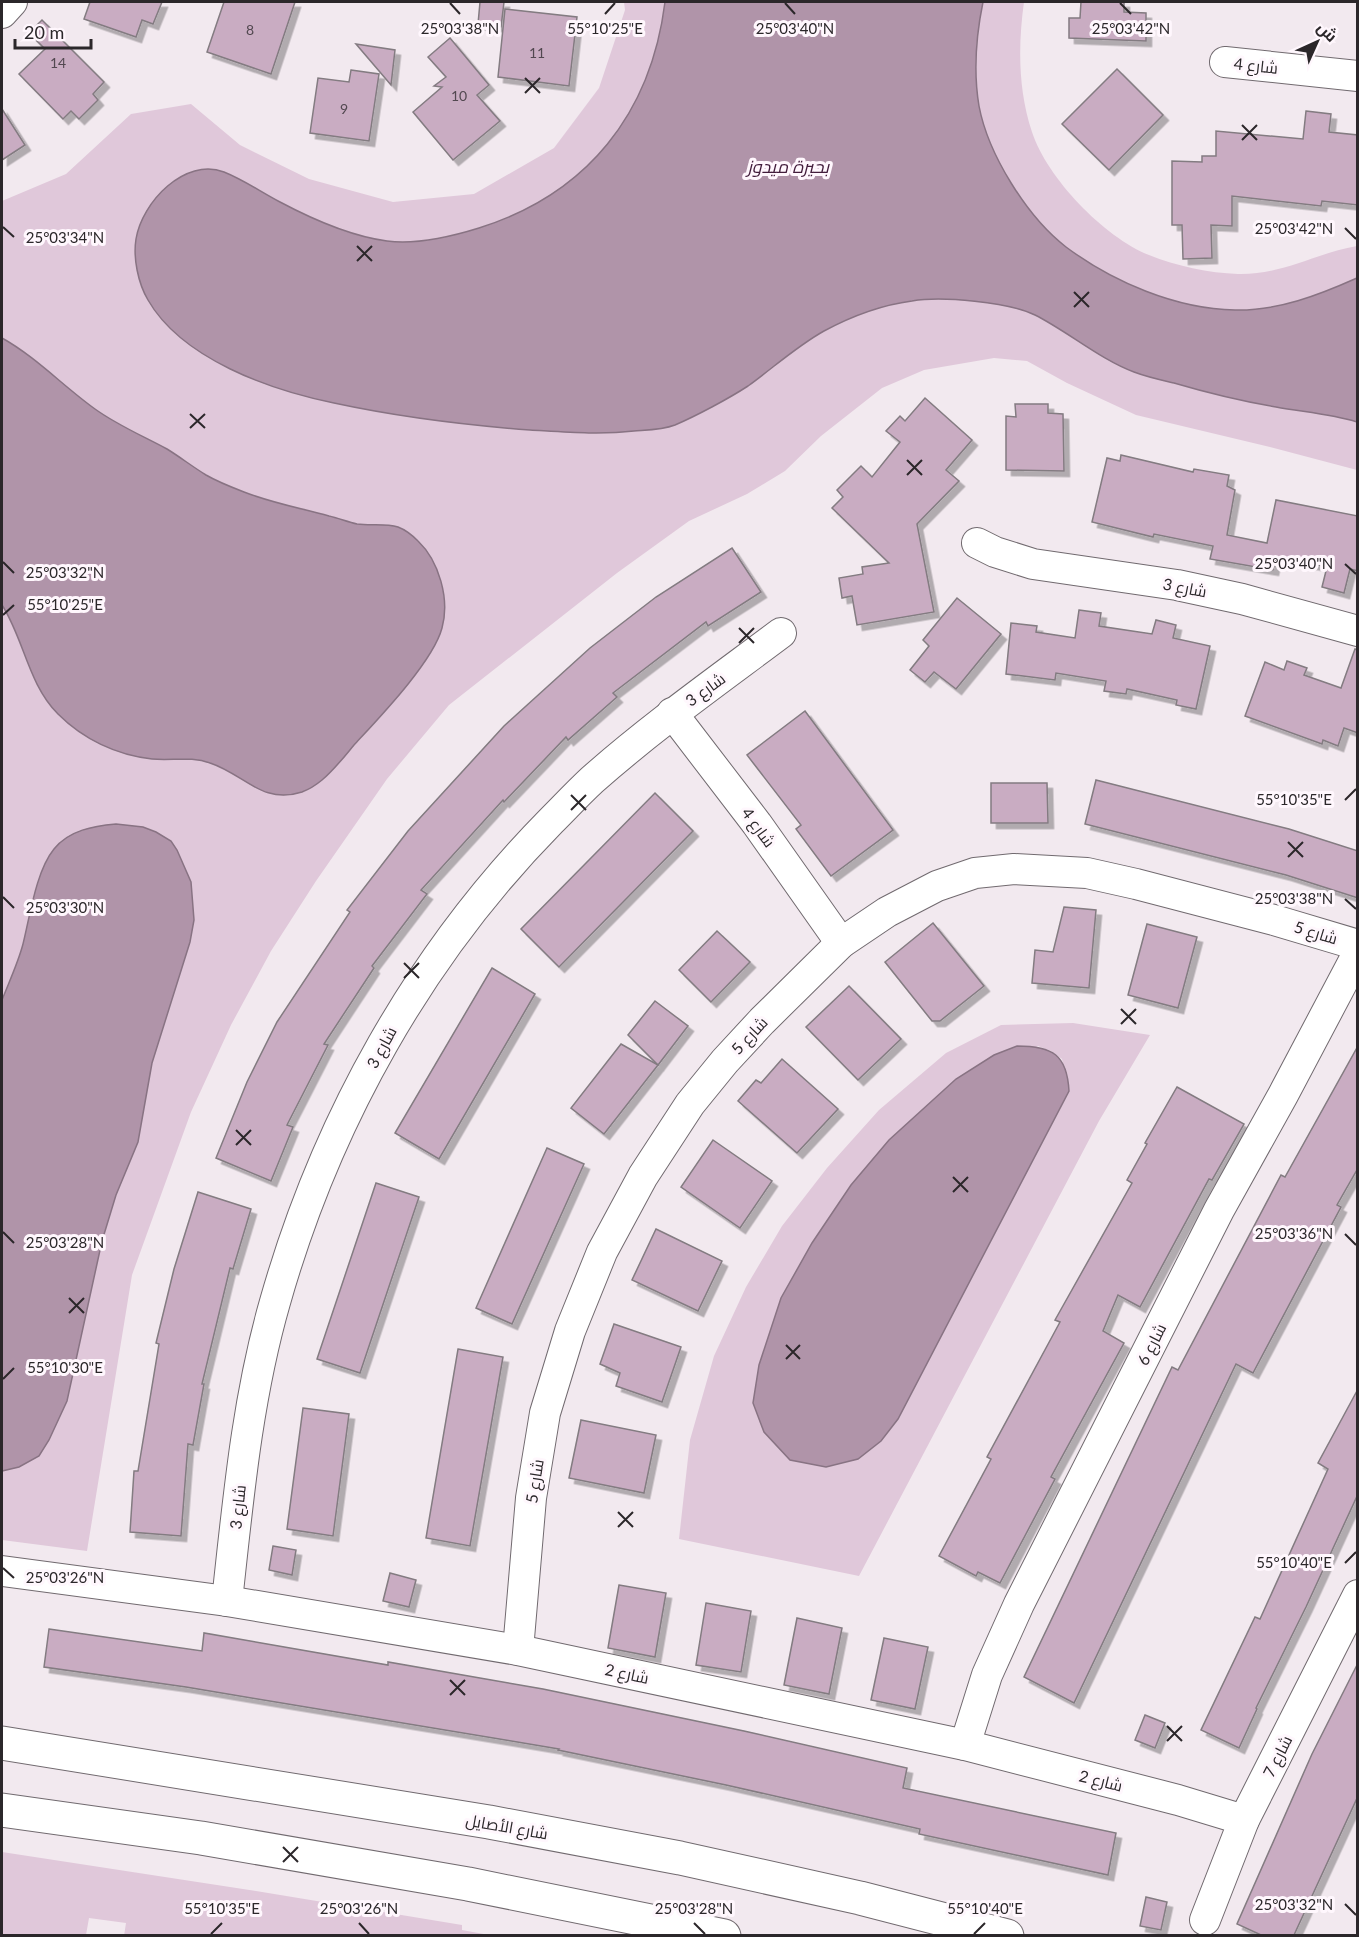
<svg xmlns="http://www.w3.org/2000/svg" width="1359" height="1937" font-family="Lato,Cairo,sans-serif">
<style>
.green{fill:#e0c8da;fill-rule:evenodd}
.water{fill:#b094a9;stroke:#887383;stroke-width:1.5}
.building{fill:#c9acc2;stroke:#837b81;stroke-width:1.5;filter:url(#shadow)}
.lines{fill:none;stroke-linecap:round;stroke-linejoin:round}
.minor-casing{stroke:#716a6f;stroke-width:32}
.secondary-casing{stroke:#716a6f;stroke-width:35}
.minor{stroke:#fff;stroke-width:30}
.secondary{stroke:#fff;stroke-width:33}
.ticks{fill:none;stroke:#2b272a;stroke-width:2}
.labels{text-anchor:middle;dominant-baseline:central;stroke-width:6;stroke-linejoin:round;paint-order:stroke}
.number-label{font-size:14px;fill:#524850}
.street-label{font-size:16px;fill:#2b272a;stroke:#fff7fd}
.water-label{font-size:18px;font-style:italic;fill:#421c3b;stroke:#fff7fd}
.ticks-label{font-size:15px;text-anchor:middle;fill:#2b272a;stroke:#fff7fd;stroke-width:6;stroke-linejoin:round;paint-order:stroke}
</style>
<defs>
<filter id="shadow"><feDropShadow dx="5.5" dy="5.5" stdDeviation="0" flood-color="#0004"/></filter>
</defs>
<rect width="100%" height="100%" fill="#f2e9ef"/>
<g class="green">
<path d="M624,2H1024C1018,45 1018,90 1032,132C1047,178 1104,237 1149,255C1176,266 1209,273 1238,274C1283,275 1316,253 1357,246V470L1270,447L1136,415L1067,383L1027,361L994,358L924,370L882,388L821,436L785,471L747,494L689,521L617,573L449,705L387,779L316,881L271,951L231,1025L191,1112L132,1275L87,1551L2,1540V201L66,174L131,114L191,104L240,145L309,179L393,202L474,194L554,148L599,88L625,10Z"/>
<path d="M1073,1023L1150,1035L1099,1121L859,1576L679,1539L690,1440L714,1356L746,1287L782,1226L827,1168L879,1110L946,1053L1001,1025ZM1038,1046L1051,1051L1062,1059L1069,1092L955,1307L764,1431L753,1403L759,1365L812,1243L851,1185L889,1140Z"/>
<polygon points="2,1852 256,1891 462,1925 462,1930 489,1935 124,1936 126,1923 89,1918 86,1935 2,1935"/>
</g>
<g class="water">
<path d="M665,2H983C976,36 973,70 979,106C988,154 1027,217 1066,247C1113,282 1176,309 1235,310C1278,311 1319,295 1357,278V422C1331,414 1303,412 1276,407C1241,401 1208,393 1174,383C1161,380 1147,377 1134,372C1101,360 1067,331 1035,315C1008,302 942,296 912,301C881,305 852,316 824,331C797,346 773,368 748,386C728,399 696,416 675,425C662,430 647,430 634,431C599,435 565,432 530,430C464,425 399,417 334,403C270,390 182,359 148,300C138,283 133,258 136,239C142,202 185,157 224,172C244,180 261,192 280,202C312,219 349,236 387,241C417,245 450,237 479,228C587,194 651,114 665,2Z"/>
<path d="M2,338C36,357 63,386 95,409C117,425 143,436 167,449C180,457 193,467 206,475C218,482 231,487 244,492C272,503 300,508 329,516C338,518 348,522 357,524C371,526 385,523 398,527C406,530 412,535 418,541C439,561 450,599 442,628C433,662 378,719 354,745C344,757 334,770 322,780C316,785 310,789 302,792C262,805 244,774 210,763C191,756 172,761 152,759C116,755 83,739 58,714C28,684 24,639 2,605Z"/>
<path d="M116,824L143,827L156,832L171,841L177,850L191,882L194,920L190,942L152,1063L138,1142L116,1195L102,1241L67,1401L49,1440L39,1456L19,1467L2,1471V1000C9,982 18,963 23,944C30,916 36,871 54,849C69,830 94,826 116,824Z"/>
<path d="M1017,1046C1053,1046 1067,1055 1069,1091L898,1419L881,1441L858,1459L826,1467L790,1460L764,1432L753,1403L759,1365L781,1298L812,1243L851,1185L889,1140L956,1079L994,1055Z"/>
</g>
<g class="building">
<polygon points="90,2 162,2 153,24 142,20 136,37 84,19"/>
<polygon points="224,2 295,2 271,74 207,52"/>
<polygon points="480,2 504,2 501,27 478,24"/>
<polygon points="1081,2 1124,2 1124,12 1146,13 1146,41 1069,38 1069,18 1080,18"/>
<polygon points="505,9 577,17 569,86 498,77"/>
<polygon points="42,20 104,82 93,94 98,100 79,119 71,111 63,119 19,74 45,49 29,33"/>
<polygon points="450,38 489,85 477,95 500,121 453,160 413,112 442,87 434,86 446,77 428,57"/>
<polygon points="356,44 395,50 391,85"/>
<polygon points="1117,69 1163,115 1109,170 1062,124"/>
<polygon points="351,70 379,74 369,141 310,133 318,78 349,82"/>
<polygon points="2,109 25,145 2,160"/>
<polygon points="1306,111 1331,114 1329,132 1358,135 1358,205 1322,201 1321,206 1232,196 1232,226 1211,225 1212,258 1183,259 1182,225 1172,225 1172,161 1202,162 1202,156 1216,156 1216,131 1303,139"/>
<polygon points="925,398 972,440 946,470 959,481 917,524 934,612 857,625 852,596 842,598 839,578 863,574 862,567 889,563 832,508 843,497 837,490 861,466 872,477 900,442 886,431 900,416 905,421"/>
<polygon points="1015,404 1048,404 1048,413 1063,414 1064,471 1006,470 1006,416 1016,417"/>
<polygon points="1121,455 1193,472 1194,469 1229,475 1227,486 1235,490 1227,535 1267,543 1276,500 1358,516 1358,571 1350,569 1344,593 1322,587 1327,567 1276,557 1273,570 1210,559 1213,546 1154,534 1153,537 1092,522 1107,458 1120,461"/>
<polygon points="732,548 761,592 708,626 706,622 613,693 617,697 568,740 566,737 504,802 503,800 421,890 427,894 372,966 374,968 324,1044 328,1045 287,1125 293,1127 271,1181 216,1158 247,1082 277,1022 350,912 347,910 408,831 504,726 590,648 656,597"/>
<polygon points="957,598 1001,634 956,689 934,672 925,682 910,670 929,646 923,640"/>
<polygon points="1079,610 1101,613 1099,626 1152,634 1156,620 1176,625 1173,638 1210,646 1196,709 1176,705 1177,700 1127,689 1126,694 1104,691 1106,681 1056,673 1055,680 1006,674 1011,623 1037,626 1036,632 1075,638"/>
<polygon points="1355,649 1358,650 1358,733 1344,728 1338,746 1323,740 1322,744 1245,716 1265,662 1284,670 1287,661 1307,668 1304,675 1341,688"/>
<polygon points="805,711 893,830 831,876 796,829 801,825 747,755"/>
<polygon points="1096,780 1289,829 1358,851 1358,898 1286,875 1085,824"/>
<polygon points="991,783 1047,783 1048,823 991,823"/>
<polygon points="655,793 693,831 559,967 521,929"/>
<polygon points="1064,907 1096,910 1089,988 1032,983 1035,950 1053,952"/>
<polygon points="933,923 984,986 940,1021 932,1021 885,962"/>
<polygon points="1147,924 1197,937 1178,1008 1128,995"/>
<polygon points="717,931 750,962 711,1002 679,970"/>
<polygon points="492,968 535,994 439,1159 395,1133"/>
<polygon points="849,986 901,1039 858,1080 806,1027"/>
<polygon points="655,1001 688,1026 658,1065 628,1035"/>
<polygon points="621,1044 658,1065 604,1134 571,1108"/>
<polygon points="1358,1046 1358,1168 1337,1205 1341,1207 1253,1373 1236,1364 1074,1703 1024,1677 1172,1367 1178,1370 1281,1175 1285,1177"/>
<polygon points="782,1059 838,1109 797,1153 738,1101 756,1080 761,1083"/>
<polygon points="1177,1087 1244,1124 1212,1180 1209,1179 1140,1307 1118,1295 1103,1331 1124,1343 1051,1477 1055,1479 1000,1583 978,1572 976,1576 939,1556 991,1459 987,1457 1060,1322 1055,1320 1132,1183 1127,1180 1147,1144 1145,1143"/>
<polygon points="713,1140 772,1181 740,1228 681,1187"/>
<polygon points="547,1148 584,1164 512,1324 476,1308"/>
<polygon points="376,1183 419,1197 360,1373 317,1359"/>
<polygon points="198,1192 251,1209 233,1269 230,1268 202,1384 204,1384 193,1445 188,1444 181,1536 130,1532 134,1471 138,1471 159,1344 156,1343 174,1269"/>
<polygon points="656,1229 722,1261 698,1311 632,1280"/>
<polygon points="614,1324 681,1347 662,1402 616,1386 620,1373 600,1364"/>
<polygon points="458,1349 503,1357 470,1546 426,1538"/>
<polygon points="1358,1389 1358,1494 1306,1607 1256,1708 1257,1709 1239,1748 1201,1730 1255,1617 1260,1619 1328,1469 1318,1463"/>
<polygon points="303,1408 349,1414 333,1536 287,1529"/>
<polygon points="581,1420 656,1435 644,1493 569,1478"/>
<polygon points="273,1546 296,1550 292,1575 269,1570"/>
<polygon points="390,1573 416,1580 409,1607 383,1601"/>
<polygon points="619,1585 666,1593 655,1657 608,1648"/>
<polygon points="706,1603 751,1611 741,1672 696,1665"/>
<polygon points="797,1618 842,1628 829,1694 784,1685"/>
<polygon points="49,1629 202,1651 204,1633 388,1665 388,1662 543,1689 744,1731 907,1768 903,1788 1116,1833 1108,1875 919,1834 920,1829 726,1785 558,1750 559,1749 186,1687 44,1667"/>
<polygon points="884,1638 928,1647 915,1709 871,1700"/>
<polygon points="1358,1663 1358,1796 1294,1935 1261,1935 1237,1924 1312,1754"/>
<polygon points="1145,1715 1165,1723 1155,1748 1135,1740"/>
<polygon points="1146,1897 1167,1902 1161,1930 1140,1926"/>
</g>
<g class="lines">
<defs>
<g id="minor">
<polyline points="2,13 12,2"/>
<polyline points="1225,62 1358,76"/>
<polyline points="977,543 995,552 1033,564 1177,585 1242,599 1358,631"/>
<polyline points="672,713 757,824 841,943"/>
<polyline points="2,1571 227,1601 518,1650 965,1745 1178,1800 1244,1820"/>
<path d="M227,1601C238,1501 247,1399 275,1302C326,1122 419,955 551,821C564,808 578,793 592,780C652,727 717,681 781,633"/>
<polyline points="518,1650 531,1498 545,1413 570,1331 602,1252 643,1176 690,1104 725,1061 762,1021 841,943 887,912 937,886 975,873 1014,869 1087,873 1136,884 1274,920 1358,945"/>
<polyline points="965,1745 987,1675 1019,1604 1219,1210 1283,1095 1358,953"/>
<polyline points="1205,1920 1244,1820 1358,1595"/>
</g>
<g id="secondary">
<polyline points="2,1743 489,1822 680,1858 860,1898 1007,1936"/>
<polyline points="2,1810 201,1838 468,1884 724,1936"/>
</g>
</defs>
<use href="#minor" class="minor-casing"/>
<use href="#secondary" class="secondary-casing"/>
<use href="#minor" class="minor"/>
<use href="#secondary" class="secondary"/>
</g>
<path class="ticks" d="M450,3L460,14M785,3L795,14M1120,3L1131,14M605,14L615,3M525,78L540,93M525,93L540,78M1242,125L1257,140M1242,140L1257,125M3,227L14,237M1345,228L1356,239M357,246L372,261M357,261L372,246M1074,292L1089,307M1074,307L1089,292M190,414L205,428M190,428L205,414M907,460L922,475M907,475L922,460M3,562L14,573M1345,564L1356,574M3,615L14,605M739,628L754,643M739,643L754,628M571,795L586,810M1345,800L1356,789M571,810L586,795M1288,842L1303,857M1288,857L1303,842M3,897L14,908M1345,899L1356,909M404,963L419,978M404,978L419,963M1121,1009L1136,1024M1121,1024L1136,1009M236,1130L251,1145M236,1145L251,1130M953,1177L968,1192M953,1192L968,1177M3,1232L14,1243M1345,1234L1356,1245M69,1298L84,1313M69,1313L84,1298M786,1345L800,1359M786,1359L800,1345M3,1379L14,1368M618,1512L633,1527M618,1527L633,1512M1345,1563L1356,1552M3,1568L14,1578M450,1680L465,1695M450,1695L465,1680M1167,1726L1182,1741M1167,1741L1182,1726M283,1847L298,1862M283,1862L298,1847M1345,1904L1356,1915M359,1923L369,1934M694,1923L705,1934M211,1934L222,1923M974,1934L985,1923"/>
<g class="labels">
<g class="number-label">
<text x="250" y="29">8</text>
<text x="537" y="52">11</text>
<text x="58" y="62">14</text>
<text x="459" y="95">10</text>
<text x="344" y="108">9</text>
</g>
<g class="street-label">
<text transform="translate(1256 65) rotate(6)">شارع 4</text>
<text transform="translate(1185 587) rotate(11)">شارع 3</text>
<text transform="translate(705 689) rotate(-36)">شارع 3</text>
<text transform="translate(759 827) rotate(54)">شارع 4</text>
<text transform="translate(1316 932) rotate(17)">شارع 5</text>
<text transform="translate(749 1035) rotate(-47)">شارع 5</text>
<text transform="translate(381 1047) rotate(-62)">شارع 3</text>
<text transform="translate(1151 1344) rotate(-63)">شارع 6</text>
<text transform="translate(534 1481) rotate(-81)">شارع 5</text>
<text transform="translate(237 1507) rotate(-84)">شارع 3</text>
<text transform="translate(627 1673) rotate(12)">شارع 2</text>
<text transform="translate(1277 1756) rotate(-63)">شارع 7</text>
<text transform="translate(1101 1780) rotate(14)">شارع 2</text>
<text transform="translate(507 1826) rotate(10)">شارع الأصايل</text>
</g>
<g class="water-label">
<text x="788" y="166">بحيرة ميدوز</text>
</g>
</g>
<g class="ticks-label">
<text x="460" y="34">25°03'38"N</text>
<text x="605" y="34">55°10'25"E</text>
<text x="795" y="34">25°03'40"N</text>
<text x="1131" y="34">25°03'42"N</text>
<text x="1294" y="234">25°03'42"N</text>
<text x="65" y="243">25°03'34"N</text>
<text x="1294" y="569">25°03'40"N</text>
<text x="65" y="578">25°03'32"N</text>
<text x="65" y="610">55°10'25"E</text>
<text x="1294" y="805">55°10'35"E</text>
<text x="1294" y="904">25°03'38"N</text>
<text x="65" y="913">25°03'30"N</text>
<text x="1294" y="1239">25°03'36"N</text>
<text x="65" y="1248">25°03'28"N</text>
<text x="65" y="1373">55°10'30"E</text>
<text x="1294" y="1568">55°10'40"E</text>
<text x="65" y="1583">25°03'26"N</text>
<text x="1294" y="1910">25°03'32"N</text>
<text x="222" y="1914">55°10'35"E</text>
<text x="359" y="1914">25°03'26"N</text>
<text x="694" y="1914">25°03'28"N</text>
<text x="985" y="1914">55°10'40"E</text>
</g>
<rect width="1359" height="1937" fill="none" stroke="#2b272a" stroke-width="6"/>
<g transform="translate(1317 42) rotate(45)" stroke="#fff7fd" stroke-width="4.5" paint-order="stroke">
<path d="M0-4.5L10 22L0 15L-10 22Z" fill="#2b272a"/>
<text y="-9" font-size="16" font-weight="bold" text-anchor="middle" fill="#2b272a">ش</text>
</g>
<path d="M15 39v9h76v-9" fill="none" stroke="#2b272a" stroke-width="3"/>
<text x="24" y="39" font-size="18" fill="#2b272a" stroke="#fff7fd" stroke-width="4.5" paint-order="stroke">20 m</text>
</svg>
